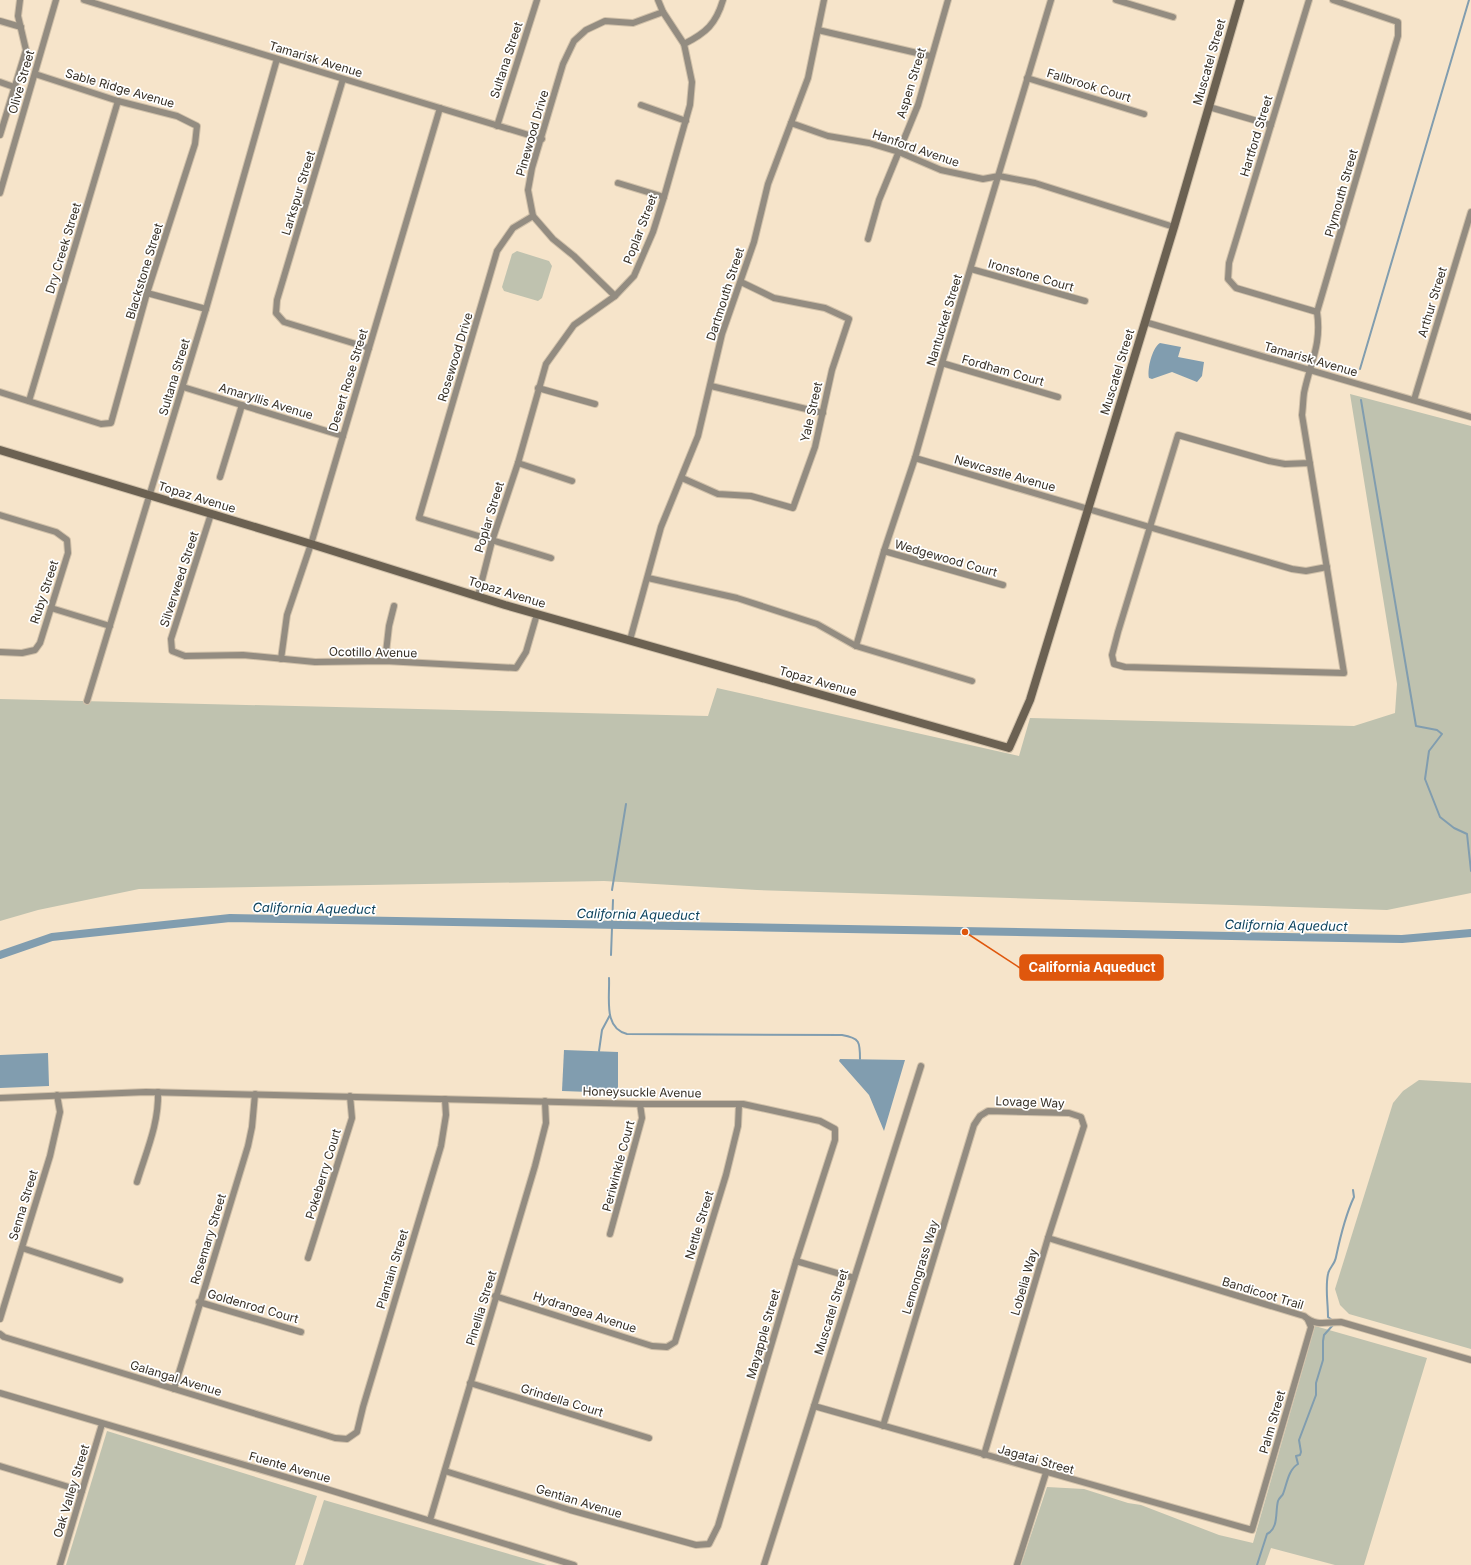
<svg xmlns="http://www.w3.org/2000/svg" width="1471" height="1565" font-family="Inter,sans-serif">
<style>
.green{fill:#bfc2af}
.water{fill:#819daf}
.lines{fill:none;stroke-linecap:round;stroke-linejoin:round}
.stream{stroke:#819daf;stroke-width:2}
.canal{stroke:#819daf;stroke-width:8}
.street-casing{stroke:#d0c0a9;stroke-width:8}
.secondary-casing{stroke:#d0c0a9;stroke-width:10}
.street{stroke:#938c81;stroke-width:6}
.secondary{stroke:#6b6152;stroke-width:8}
.labels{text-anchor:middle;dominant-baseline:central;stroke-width:3.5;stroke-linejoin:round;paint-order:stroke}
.street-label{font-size:12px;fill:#362f25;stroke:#fff}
.water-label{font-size:13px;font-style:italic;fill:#0c425d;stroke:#fff}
.leader{fill:none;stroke:#df570d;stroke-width:1.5}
.callout-dot{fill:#df570d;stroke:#fff;stroke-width:1.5}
.callout{fill:#df570d;stroke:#df570d;stroke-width:1.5}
.callout-label{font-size:13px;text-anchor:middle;font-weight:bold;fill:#fff}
</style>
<rect width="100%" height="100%" fill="#f6e4ca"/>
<g class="green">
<polygon points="517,251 549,261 552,266 542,298 538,301 504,291 502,287 512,254"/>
<polygon points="1350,394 1471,426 1471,893 1387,910 757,890 604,881 139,889 38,910 0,921 0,699 708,716 717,688 1019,756 1030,718 1354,726 1395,713 1397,684"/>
<polygon points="1419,1080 1471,1083 1471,1349 1349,1314 1340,1305 1335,1289 1393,1103 1403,1091"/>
<polygon points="1315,1326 1427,1358 1364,1565 1335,1565 1271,1548 1265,1565 1021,1565 1047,1487 1084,1489 1128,1503 1141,1505 1219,1535 1253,1543"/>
<polygon points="107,1431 317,1496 295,1565 66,1565"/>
<polygon points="324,1500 547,1565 303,1565"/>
</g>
<g class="water">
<path d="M1160,343L1181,347L1178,357L1204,362L1202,376L1197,382L1172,372L1152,379L1149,378C1147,369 1152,348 1160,343Z"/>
<polygon points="564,1050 618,1052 618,1093 562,1091"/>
<polygon points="48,1053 49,1086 0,1088 0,1055"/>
<polygon points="840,1059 905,1060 884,1131 869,1095 839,1061"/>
</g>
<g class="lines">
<g class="stream">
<polyline points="1360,369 1469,0"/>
<polyline points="1361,400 1416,726 1437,730 1442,734 1429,751 1425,779 1440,817 1454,828 1467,834 1471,871"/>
<polyline points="612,890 626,804"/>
<polyline points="611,955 613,900"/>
<path d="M609,978C610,998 603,1028 627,1034L842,1035C860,1038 860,1042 860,1059"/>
<polyline points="599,1051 602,1030 610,1015"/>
<path d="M1257,1565L1267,1534C1279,1528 1275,1512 1278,1501C1279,1498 1282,1496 1283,1494C1287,1484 1288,1470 1298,1464L1296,1456L1300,1455L1301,1452L1299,1440L1316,1395V1383L1323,1360V1341L1324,1335L1333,1325L1332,1320L1328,1317C1328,1302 1325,1288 1328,1274C1329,1268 1335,1264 1336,1257C1340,1238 1345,1216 1354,1197L1353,1190"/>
</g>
<polyline class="canal" points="0,955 52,937 230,918 1402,939 1471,933"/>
<defs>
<g id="street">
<polyline points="84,0 542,139"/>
<polyline points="1116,0 1173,17"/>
<polyline points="1309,0 1229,263 1228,279 1236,288 1317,312"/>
<polyline points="0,21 21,27"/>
<polyline points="818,30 930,56"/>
<path d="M684,44C706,33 716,24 723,0"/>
<polyline points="1027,78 1144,114"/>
<polyline points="343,79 277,300 276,313 284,322 369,348"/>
<polyline points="0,82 14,87"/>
<polyline points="641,105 686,121"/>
<polyline points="1209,107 1271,125"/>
<polyline points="791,123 828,136 869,143 899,152 941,170 983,179 999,176 1035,183 1174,227"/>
<polyline points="497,126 537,0"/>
<polyline points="0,135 26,50 18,16 20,0"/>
<polyline points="618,183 664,197"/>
<polyline points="0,193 56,0"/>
<polyline points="533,216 513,228 497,251 419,518 551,558"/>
<polyline points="868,239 879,200 918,105 948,0"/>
<polyline points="971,269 1085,301"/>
<polyline points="147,293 206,309"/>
<polyline points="615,296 574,256 553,239 533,216 528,190 532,168 563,64 574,41 586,30 605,21 633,23 663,12"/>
<polyline points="1145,322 1471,417"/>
<polyline points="942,363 1058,397"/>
<polyline points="711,386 823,413"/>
<polyline points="183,387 343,436"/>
<polyline points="538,388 595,404"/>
<polyline points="0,392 101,424 111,423 147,293 195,144 197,126 177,116 118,101 35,74"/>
<polyline points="1414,400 1471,212"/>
<polyline points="29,401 118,101"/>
<polyline points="915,458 1292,569 1306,571 1327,567"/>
<polyline points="518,463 572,481"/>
<path d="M1310,463L1285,464L1269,461L1178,435L1118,632L1112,655L1114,664L1125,667L1344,673L1302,415C1303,408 1303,401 1304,393C1310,363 1322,345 1317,312L1398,36V22L1333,0"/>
<polyline points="220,477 242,405"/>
<polyline points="682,478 718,494 751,496 793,508 815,447 832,370 849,319 825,308 774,298 741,282"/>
<polyline points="211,514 171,639 172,651 185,656 243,655 315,662 385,661 516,668 526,652 537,614"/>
<polyline points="0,515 56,532 67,540 68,553 40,643 35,650 22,653 0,652"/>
<polyline points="884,551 1003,585"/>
<polyline points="648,578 737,598 817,624 856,646 972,681"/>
<polyline points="478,596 492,541 518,463 546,364 574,325 615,296 634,276 653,232 664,197 690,105 692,82 684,44 663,12 658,0"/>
<polyline points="51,608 110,626"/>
<polyline points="630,640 661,527 698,436 722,334 754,242 768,184 808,78 824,0"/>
<polyline points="856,646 884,551 915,458 942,363 1051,0"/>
<polyline points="281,659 287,615 311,544 440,108"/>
<polyline points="385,661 389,626 394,606"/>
<polyline points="87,701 206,309 277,59"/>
<polyline points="0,1098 146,1092 640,1104 743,1104 820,1121 835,1129 835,1140 796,1261 718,1526 709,1544 696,1545 570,1510 445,1471"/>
<path d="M137,1182C146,1152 159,1124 158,1092"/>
<polyline points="610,1234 642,1118 640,1104"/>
<path d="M1048,1238L1304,1316C1316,1327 1327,1322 1341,1322L1471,1360"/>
<polyline points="22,1248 120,1280"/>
<polyline points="308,1258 352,1118 350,1096"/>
<polyline points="796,1261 854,1278"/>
<polyline points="495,1296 652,1346 667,1347 675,1342 726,1175 738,1126 739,1104"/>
<polyline points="199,1302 301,1332"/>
<polyline points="0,1319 50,1156 60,1112 57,1095"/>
<polyline points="0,1334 4,1337 335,1438 347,1439 357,1432 363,1407 441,1146 446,1115 445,1099"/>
<polyline points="470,1383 649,1438"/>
<polyline points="174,1389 248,1146 252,1127 255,1094"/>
<polyline points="0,1393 323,1488 574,1565"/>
<polyline points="814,1406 1252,1530 1311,1327 1308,1320"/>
<polyline points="883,1426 974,1125 980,1116 988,1111 1069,1113 1081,1117 1084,1126 1048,1238 984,1455"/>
<polyline points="0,1466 82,1491"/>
<polyline points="430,1520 535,1166 546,1123 545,1101"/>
<polyline points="60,1565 102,1424"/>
<polyline points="764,1565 921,1066"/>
<polyline points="1017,1565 1046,1473"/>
</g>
<polyline id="secondary" points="0,450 311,544 505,605 1009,748 1030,700 1174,227 1240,0"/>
</defs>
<use href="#street" class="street-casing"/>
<use href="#secondary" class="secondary-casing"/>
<use href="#street" class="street"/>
<use href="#secondary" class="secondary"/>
</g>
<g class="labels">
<g class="street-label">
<text transform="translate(316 59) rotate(17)">Tamarisk Avenue</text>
<text transform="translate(506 60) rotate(-72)">Sultana Street</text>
<text transform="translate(1209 62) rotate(-74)">Muscatel Street</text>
<text transform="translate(21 82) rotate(-74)">Olive Street</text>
<text transform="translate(911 83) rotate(-73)">Aspen Street</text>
<text transform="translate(1089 85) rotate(17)">Fallbrook Court</text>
<text transform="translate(120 88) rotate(16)">Sable Ridge Avenue</text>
<text transform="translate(532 133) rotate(-74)">Pinewood Drive</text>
<text transform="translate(1256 136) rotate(-73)">Hartford Street</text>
<text transform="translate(916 148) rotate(19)">Hanford Avenue</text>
<text transform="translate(298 193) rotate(-73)">Larkspur Street</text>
<text transform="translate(1341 193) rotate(-74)">Plymouth Street</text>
<text transform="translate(640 229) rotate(-69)">Poplar Street</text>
<text transform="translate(63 248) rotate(-73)">Dry Creek Street</text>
<text transform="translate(144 271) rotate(-73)">Blackstone Street</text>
<text transform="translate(1031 275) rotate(16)">Ironstone Court</text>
<text transform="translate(725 294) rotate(-72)">Dartmouth Street</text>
<text transform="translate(1432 302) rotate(-73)">Arthur Street</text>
<text transform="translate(944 320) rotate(-73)">Nantucket Street</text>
<text transform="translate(455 357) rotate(-73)">Rosewood Drive</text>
<text transform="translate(1311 359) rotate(16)">Tamarisk Avenue</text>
<text transform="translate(1003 370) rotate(16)">Fordham Court</text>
<text transform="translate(1117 372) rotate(-73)">Muscatel Street</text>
<text transform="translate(174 377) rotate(-73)">Sultana Street</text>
<text transform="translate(348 380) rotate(-73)">Desert Rose Street</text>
<text transform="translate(266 401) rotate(17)">Amaryllis Avenue</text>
<text transform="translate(811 412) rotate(-77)">Yale Street</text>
<text transform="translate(1005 473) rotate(16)">Newcastle Avenue</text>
<text transform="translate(197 497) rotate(17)">Topaz Avenue</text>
<text transform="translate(489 517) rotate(-73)">Poplar Street</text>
<text transform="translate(946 558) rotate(16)">Wedgewood Court</text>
<text transform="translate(179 579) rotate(-72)">Silverweed Street</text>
<text transform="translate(44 592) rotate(-72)">Ruby Street</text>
<text transform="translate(507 592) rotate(17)">Topaz Avenue</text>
<text transform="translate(373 652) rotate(1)">Ocotillo Avenue</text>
<text transform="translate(818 681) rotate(16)">Topaz Avenue</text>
<text transform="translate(642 1092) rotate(1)">Honeysuckle Avenue</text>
<text transform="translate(1030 1102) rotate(2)">Lovage Way</text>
<text transform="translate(618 1166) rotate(-75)">Periwinkle Court</text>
<text transform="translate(323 1174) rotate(-73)">Pokeberry Court</text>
<text transform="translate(23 1205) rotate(-73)">Senna Street</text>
<text transform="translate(699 1225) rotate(-73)">Nettle Street</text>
<text transform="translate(208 1239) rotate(-73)">Rosemary Street</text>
<text transform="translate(920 1267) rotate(-73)">Lemongrass Way</text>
<text transform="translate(392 1269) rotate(-73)">Plantain Street</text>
<text transform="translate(1024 1282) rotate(-74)">Lobelia Way</text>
<text transform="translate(1263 1293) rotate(17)">Bandicoot Trail</text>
<text transform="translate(253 1306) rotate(16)">Goldenrod Court</text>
<text transform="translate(481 1308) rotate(-73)">Pinellia Street</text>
<text transform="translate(585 1312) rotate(18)">Hydrangea Avenue</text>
<text transform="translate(831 1312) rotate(-73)">Muscatel Street</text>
<text transform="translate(763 1334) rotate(-74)">Mayapple Street</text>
<text transform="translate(176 1378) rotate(17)">Galangal Avenue</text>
<text transform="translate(562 1400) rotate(17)">Grindella Court</text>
<text transform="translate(1272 1422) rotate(-74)">Palm Street</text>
<text transform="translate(1036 1459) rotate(16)">Jagatai Street</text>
<text transform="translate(290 1467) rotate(16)">Fuente Avenue</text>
<text transform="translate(71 1491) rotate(-73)">Oak Valley Street</text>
<text transform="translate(579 1501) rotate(17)">Gentian Avenue</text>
</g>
<g class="water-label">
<text transform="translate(314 908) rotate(1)">California Aqueduct</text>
<text transform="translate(638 914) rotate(1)">California Aqueduct</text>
<text transform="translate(1286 925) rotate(1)">California Aqueduct</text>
</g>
</g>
<path class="leader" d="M965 932L1020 968"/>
<circle class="callout-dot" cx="965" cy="932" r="4"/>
<rect class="callout" x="1020" y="955" width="143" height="25" rx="4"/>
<g class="callout-label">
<text x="1092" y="972">California Aqueduct</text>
</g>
</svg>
